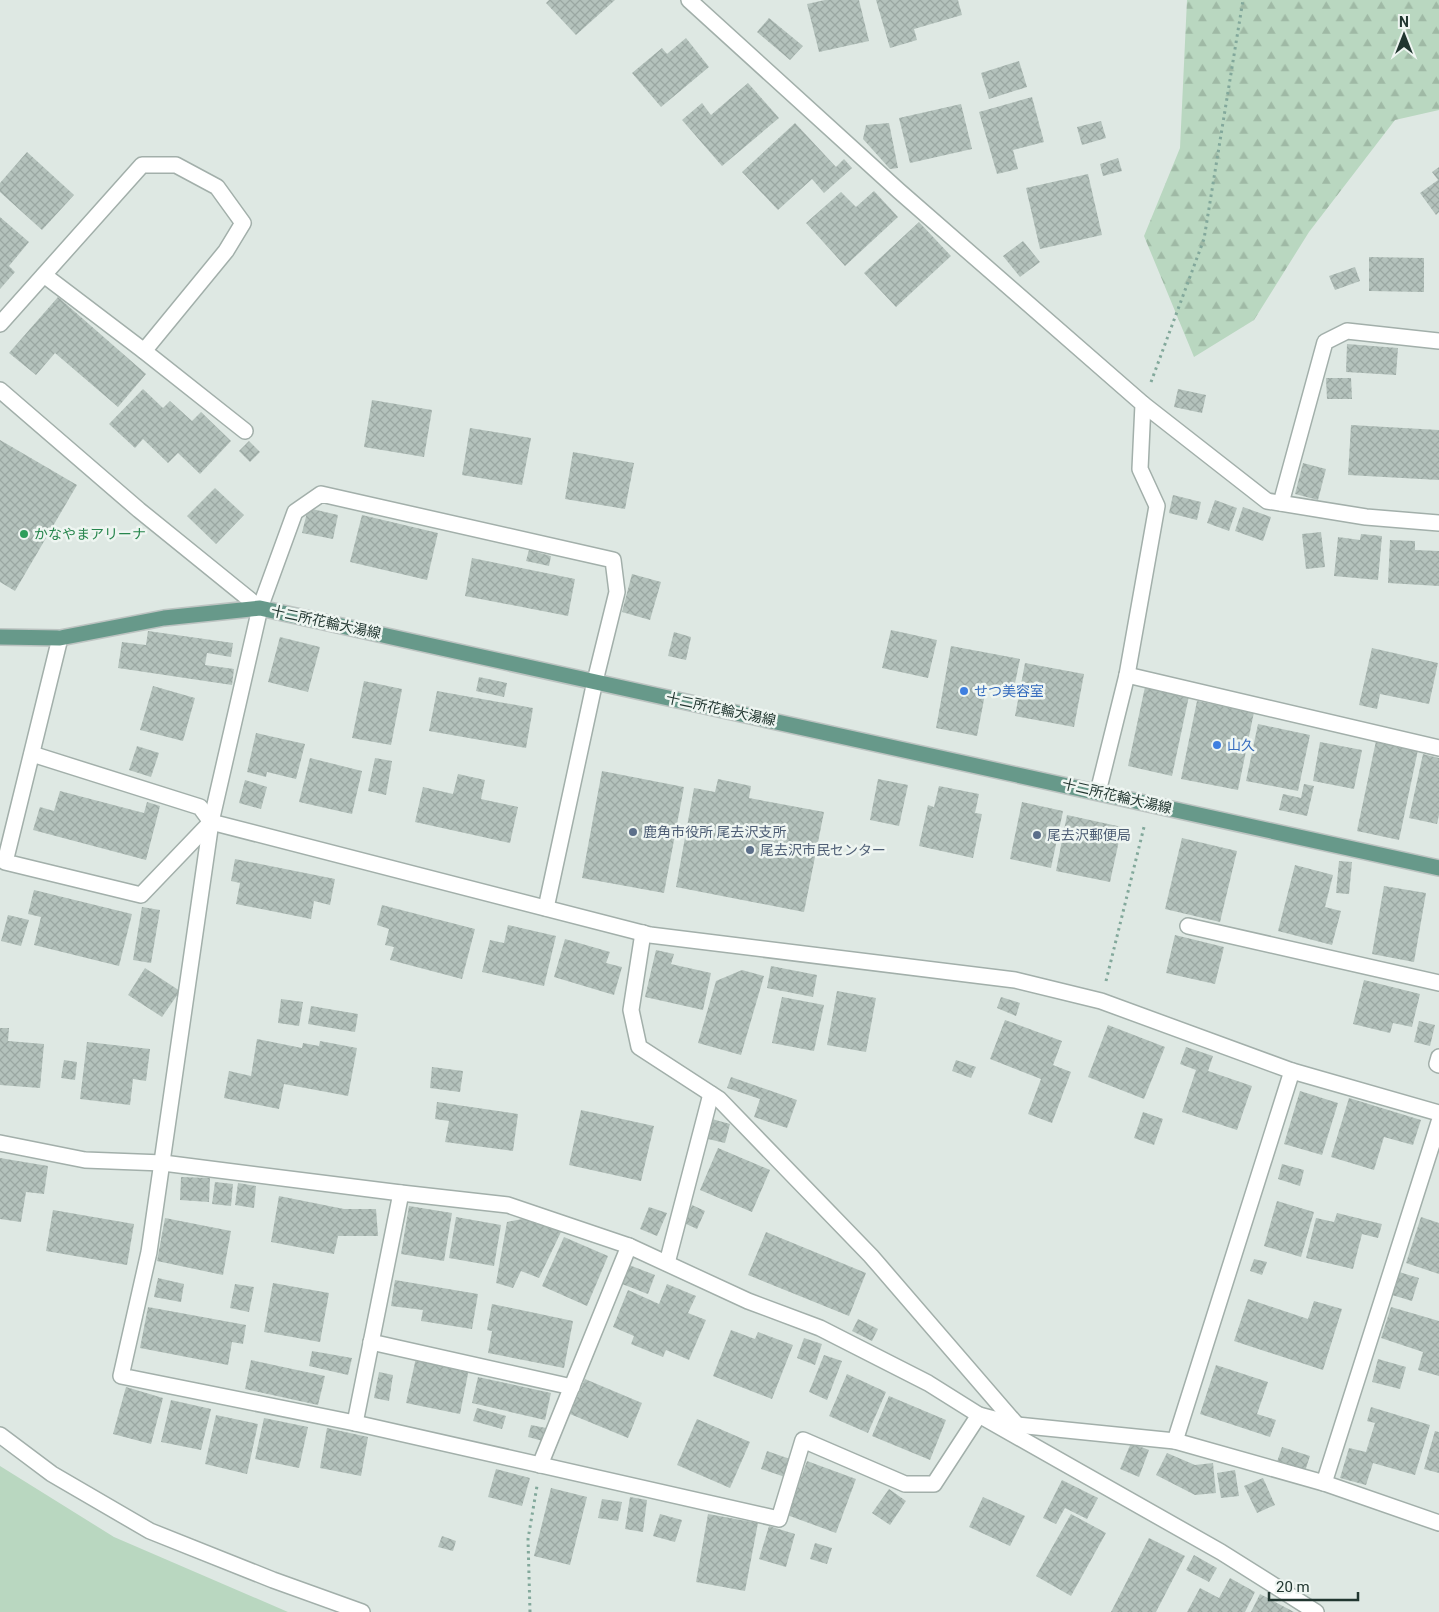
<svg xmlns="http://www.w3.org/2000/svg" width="1439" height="1612" font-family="Roboto,'Noto Sans JP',sans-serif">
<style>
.forest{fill:url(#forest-firs)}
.green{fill:#b9d7c0}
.building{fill:url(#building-cross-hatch)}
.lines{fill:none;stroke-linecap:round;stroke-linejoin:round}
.minor-casing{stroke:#a2afaa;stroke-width:18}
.primary-casing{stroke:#bcc3c1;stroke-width:18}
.path{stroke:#82a89b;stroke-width:3;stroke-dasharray:2.5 4;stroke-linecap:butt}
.minor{stroke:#fff;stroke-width:15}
.primary{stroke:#67998a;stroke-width:15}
.leisure-dot{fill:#2e9e5b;stroke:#eef5f1;stroke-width:2}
.shop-dot{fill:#3f7fe0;stroke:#eef5f1;stroke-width:2}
.service-dot{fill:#5c6f8a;stroke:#eef5f1;stroke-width:2}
.labels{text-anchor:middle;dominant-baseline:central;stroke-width:5;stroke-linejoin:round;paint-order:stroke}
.leisure-label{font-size:14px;fill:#27864d;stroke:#eef5f1;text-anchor:start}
.street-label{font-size:14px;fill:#213630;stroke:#eef5f1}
.shop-label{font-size:14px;fill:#366cbe;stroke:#eef5f1;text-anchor:start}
.service-label{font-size:14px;fill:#4e5e75;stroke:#eef5f1;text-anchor:start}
</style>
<defs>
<pattern id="forest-firs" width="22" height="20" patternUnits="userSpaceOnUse" patternTransform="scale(1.25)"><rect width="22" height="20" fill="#b9d7c0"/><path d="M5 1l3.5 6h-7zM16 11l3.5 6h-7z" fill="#9fb9a5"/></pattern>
<pattern id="building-cross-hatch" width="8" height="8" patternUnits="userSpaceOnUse" patternTransform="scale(1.25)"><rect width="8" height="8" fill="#b4c2bc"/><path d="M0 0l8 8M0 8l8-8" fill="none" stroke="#9aa7a2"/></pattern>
</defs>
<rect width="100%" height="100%" fill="#dee8e3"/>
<polygon class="forest" points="1187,0 1439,0 1439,110 1395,120 1309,232 1254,320 1194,357 1144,236 1180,148"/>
<polygon class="green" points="0,1466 114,1537 288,1612 0,1612"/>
<g class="building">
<polygon points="549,0 615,0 576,35 546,3"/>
<polygon points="825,0 859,0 869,41 819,52 807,4"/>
<polygon points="876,0 958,0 962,15 914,29 917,40 890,48"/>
<polygon points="769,18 803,46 790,60 757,32"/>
<polygon points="686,38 709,67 661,107 632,73 662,48 667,54"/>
<polygon points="1019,61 1027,87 989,99 981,73"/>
<polygon points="748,83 779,118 722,166 682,120 702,103 711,115"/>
<polygon points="1032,97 1044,142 1013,150 1018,169 997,174 979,112"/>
<polygon points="961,104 972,149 910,163 899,118"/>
<polygon points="1101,121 1106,138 1082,145 1077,127"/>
<polygon points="795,123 836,167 844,159 852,168 824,193 812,179 778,210 742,172"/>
<polygon points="889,123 898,168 890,169 863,139 866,125"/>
<polygon points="27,152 74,195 42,230 0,192 0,183"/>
<polygon points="1118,158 1122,171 1103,176 1100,164"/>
<polygon points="1439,167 1439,212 1436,215 1420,193 1438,180 1432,172"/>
<polygon points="1088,174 1102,235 1040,249 1026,188"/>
<polygon points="874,191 898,217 845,266 806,223 841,192 856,207"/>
<polygon points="0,217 29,242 9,266 15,272 0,289"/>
<polygon points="919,222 951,256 896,307 864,273"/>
<polygon points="1023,241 1040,262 1020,277 1003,256"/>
<polygon points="1369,257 1424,258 1424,292 1369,291"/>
<polygon points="1355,267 1360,281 1335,290 1329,276"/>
<polygon points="58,297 146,374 118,407 55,353 36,375 9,353"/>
<polygon points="1347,344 1398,348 1396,375 1346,372"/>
<polygon points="1326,378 1351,378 1352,399 1327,399"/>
<polygon points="143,389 163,408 170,401 192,421 201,412 231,441 200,474 178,453 168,463 143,439 135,448 109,424"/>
<polygon points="1178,389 1206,395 1202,413 1174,407"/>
<polygon points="372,400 432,410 424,457 364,447"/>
<polygon points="1351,425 1439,430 1439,480 1348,475"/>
<polygon points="470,428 531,438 522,485 462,475"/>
<polygon points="0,440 77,485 15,591 0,582"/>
<polygon points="249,441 260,452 250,462 239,451"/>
<polygon points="573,452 634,463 625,509 565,499"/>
<polygon points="1303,463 1326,469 1318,500 1295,494"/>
<polygon points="215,488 244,515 216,544 187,516"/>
<polygon points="1173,495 1201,502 1197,520 1169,513"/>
<polygon points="1215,500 1237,508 1229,531 1207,523"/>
<polygon points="1243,507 1271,517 1263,541 1235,531"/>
<polygon points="308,508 338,515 333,539 302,533"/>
<polygon points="362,515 438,533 427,580 350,562"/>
<polygon points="1321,532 1325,567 1306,569 1302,534"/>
<polygon points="1361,534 1382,536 1378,580 1334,576 1338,537 1360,540"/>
<polygon points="1390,540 1415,541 1415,550 1439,551 1439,586 1388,583"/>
<polygon points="529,550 551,556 549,566 526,561"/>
<polygon points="472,558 575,579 568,616 465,596"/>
<polygon points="632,574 661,582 650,620 622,612"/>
<polygon points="891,630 937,640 928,678 882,668"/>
<polygon points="148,631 233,643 231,657 207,653 205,665 234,669 232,685 118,668 122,642 146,645"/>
<polygon points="674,632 691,637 686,660 668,656"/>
<polygon points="280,637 320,647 308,692 268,682"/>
<polygon points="951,646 1020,659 1013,693 986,689 977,736 936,728"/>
<polygon points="1372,648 1438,663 1429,704 1380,694 1377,709 1359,705"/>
<polygon points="1025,663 1084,674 1074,727 1015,716"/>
<polygon points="479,677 507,683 504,697 476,691"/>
<polygon points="364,681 402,689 391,745 352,738"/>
<polygon points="153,686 195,698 183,741 140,730"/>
<polygon points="1145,687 1189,696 1172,776 1128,766"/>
<polygon points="437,691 533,708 526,748 429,731"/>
<polygon points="1197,701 1254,712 1238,790 1181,779"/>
<polygon points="1258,724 1310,735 1298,791 1246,781"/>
<polygon points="256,733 305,744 296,779 267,772 266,777 247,772"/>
<polygon points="1376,741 1418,750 1399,840 1357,831"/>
<polygon points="1320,742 1362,750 1354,789 1313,781"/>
<polygon points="137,746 159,753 151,777 129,770"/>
<polygon points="1423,754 1439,758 1439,815 1437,824 1409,818"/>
<polygon points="310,758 362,771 352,814 299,802"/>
<polygon points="375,758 392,761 386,795 368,791"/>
<polygon points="602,771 684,787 664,893 582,878"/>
<polygon points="458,774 485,780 481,799 518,807 510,843 415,822 423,787 453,794"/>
<polygon points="718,779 751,786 749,798 824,812 804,912 676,887 694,788 715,792"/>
<polygon points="878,779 908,785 899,826 870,820"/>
<polygon points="245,780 267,787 261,809 239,803"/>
<polygon points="1304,784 1314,786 1307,816 1279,810 1283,794 1301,798"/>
<polygon points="939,786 979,794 975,813 982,814 973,858 919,846 928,805 934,807"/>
<polygon points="60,791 144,813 147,802 160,806 146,860 33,830 40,807 54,811"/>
<polygon points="1022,802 1063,811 1051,868 1010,859"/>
<polygon points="1067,815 1122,827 1110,882 1056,871"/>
<polygon points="1182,838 1237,851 1220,922 1165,909"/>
<polygon points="235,859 335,879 330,905 314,901 311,919 236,904 240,883 231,881"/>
<polygon points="1339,861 1352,862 1349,894 1336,893"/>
<polygon points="1295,865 1333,875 1325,907 1341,911 1332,945 1278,931"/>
<polygon points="1384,886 1426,893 1414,962 1372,954"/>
<polygon points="34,890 132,914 119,966 34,945 41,917 28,914"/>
<polygon points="382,905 475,929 462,979 390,960 394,947 385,945 389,929 377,925"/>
<polygon points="142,907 160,910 151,963 133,960"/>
<polygon points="8,915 29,920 21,946 1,941"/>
<polygon points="508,925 556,936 544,986 482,972 490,940 504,943"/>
<polygon points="1175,935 1224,947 1215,984 1166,973"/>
<polygon points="565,939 610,952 606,963 622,967 614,995 554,977"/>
<polygon points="656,950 674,954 671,964 711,973 703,1010 645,997"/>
<polygon points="771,966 817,975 813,997 767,988"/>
<polygon points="145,968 180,991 162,1017 128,995"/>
<polygon points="742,970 764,976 741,1055 698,1043 716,981"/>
<polygon points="1364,980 1420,994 1412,1027 1393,1023 1390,1033 1353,1024"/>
<polygon points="837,991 876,998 866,1052 827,1045"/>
<polygon points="782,997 824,1005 814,1051 772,1043"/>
<polygon points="1001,997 1020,1003 1016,1016 997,1008"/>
<polygon points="281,999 303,1002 299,1026 278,1023"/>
<polygon points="311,1006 358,1014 355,1032 308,1024"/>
<polygon points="1005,1020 1062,1041 1053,1065 1071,1072 1052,1123 1028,1114 1041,1079 990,1059"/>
<polygon points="1419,1021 1435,1025 1430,1046 1414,1042"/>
<polygon points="1108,1025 1165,1047 1144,1099 1088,1077"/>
<polygon points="0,1028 9,1028 8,1041 44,1044 40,1088 0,1085"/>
<polygon points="257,1039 302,1048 303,1043 319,1046 320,1041 357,1048 348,1096 284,1084 279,1109 224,1098 229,1071 251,1076"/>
<polygon points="87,1042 150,1049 146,1081 133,1079 130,1105 80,1099"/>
<polygon points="1186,1047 1213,1056 1208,1071 1252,1086 1237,1130 1182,1112 1196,1070 1180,1064"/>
<polygon points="64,1060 77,1062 75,1080 61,1078"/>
<polygon points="956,1060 976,1067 971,1078 952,1071"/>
<polygon points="432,1067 463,1071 460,1092 430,1088"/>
<polygon points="731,1077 797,1100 787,1128 754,1117 760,1099 727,1088"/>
<polygon points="1300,1091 1338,1103 1322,1155 1284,1144"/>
<polygon points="1349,1098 1421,1120 1413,1145 1384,1137 1374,1170 1331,1157"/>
<polygon points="437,1102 518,1114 513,1151 445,1142 449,1121 435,1119"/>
<polygon points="581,1110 654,1126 641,1181 569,1165"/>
<polygon points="1143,1112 1163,1119 1154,1145 1134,1138"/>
<polygon points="712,1119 730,1124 725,1143 708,1139"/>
<polygon points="718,1148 770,1170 752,1212 700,1190"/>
<polygon points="0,1158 48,1166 44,1194 26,1192 21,1222 0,1219"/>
<polygon points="1282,1164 1304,1170 1300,1186 1278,1179"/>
<polygon points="181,1177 210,1178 209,1202 180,1200"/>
<polygon points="215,1182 233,1184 231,1206 212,1204"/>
<polygon points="238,1183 256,1186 254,1208 235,1205"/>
<polygon points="279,1196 344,1209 376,1209 378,1236 338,1236 334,1254 271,1242"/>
<polygon points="1277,1201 1314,1212 1301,1257 1264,1246"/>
<polygon points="692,1205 705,1211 697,1229 684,1223"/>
<polygon points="409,1206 452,1213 444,1261 401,1254"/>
<polygon points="649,1207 667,1213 657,1236 640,1229"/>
<polygon points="53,1210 134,1224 127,1265 46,1251"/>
<polygon points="1337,1213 1382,1224 1378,1238 1362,1234 1353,1269 1306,1258 1316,1218 1334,1222"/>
<polygon points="456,1217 501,1225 494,1266 449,1258"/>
<polygon points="1421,1217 1439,1223 1439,1274 1406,1263"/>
<polygon points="165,1218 231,1231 223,1275 157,1261"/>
<polygon points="528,1218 561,1232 539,1278 521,1271 513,1288 496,1283 507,1222"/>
<polygon points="766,1232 866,1273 849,1316 748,1275"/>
<polygon points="564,1237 608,1256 587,1306 542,1286"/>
<polygon points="1254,1259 1267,1262 1262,1275 1250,1271"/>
<polygon points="629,1265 655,1275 648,1294 622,1284"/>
<polygon points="1399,1272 1419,1278 1412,1301 1392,1295"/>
<polygon points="158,1278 184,1284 181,1302 154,1297"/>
<polygon points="395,1280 478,1294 472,1329 421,1321 423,1310 391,1306"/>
<polygon points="273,1283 329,1293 320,1342 264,1332"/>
<polygon points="235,1284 254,1287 249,1312 230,1308"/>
<polygon points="667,1284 696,1296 688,1313 706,1320 689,1360 666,1350 663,1357 631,1344 634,1336 613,1327 628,1290 659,1304"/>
<polygon points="1248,1299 1308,1319 1314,1301 1342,1309 1323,1370 1234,1341"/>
<polygon points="492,1304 573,1321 564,1368 488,1353 492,1331 487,1330"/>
<polygon points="148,1307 246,1325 243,1344 232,1342 228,1365 140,1348"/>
<polygon points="1391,1307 1439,1321 1439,1376 1418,1370 1423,1352 1381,1338"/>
<polygon points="858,1319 878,1329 872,1341 852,1331"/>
<polygon points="731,1330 755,1339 758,1332 793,1345 772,1399 713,1376"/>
<polygon points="804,1338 822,1344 815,1365 797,1358"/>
<polygon points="312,1351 352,1358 348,1375 309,1366"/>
<polygon points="824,1355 842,1361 827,1400 809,1392"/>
<polygon points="416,1358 469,1369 460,1414 406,1403"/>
<polygon points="1378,1359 1406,1367 1400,1389 1372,1382"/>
<polygon points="251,1360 325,1376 318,1405 245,1389"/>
<polygon points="1216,1365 1268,1382 1257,1414 1276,1420 1270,1437 1200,1414"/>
<polygon points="379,1372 393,1375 389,1401 374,1398"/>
<polygon points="847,1374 886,1392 868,1433 829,1416"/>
<polygon points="478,1377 551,1393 545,1420 472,1403"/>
<polygon points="585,1379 642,1403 628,1438 570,1414"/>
<polygon points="126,1387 163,1398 151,1444 113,1434"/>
<polygon points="889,1396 946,1420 930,1460 872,1436"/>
<polygon points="171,1400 211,1409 201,1450 161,1442"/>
<polygon points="1371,1407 1430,1425 1415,1475 1373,1463 1366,1485 1340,1478 1349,1448 1366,1452 1375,1423 1367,1421"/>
<polygon points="477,1408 506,1416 502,1429 473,1421"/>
<polygon points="216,1415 258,1424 247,1474 205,1464"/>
<polygon points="264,1418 308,1427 299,1468 255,1459"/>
<polygon points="697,1419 750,1442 730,1488 677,1465"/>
<polygon points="531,1425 546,1428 543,1441 528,1437"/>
<polygon points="327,1428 368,1437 361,1476 320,1468"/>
<polygon points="1435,1431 1439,1432 1439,1473 1424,1469"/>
<polygon points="1131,1443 1149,1450 1139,1477 1120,1469"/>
<polygon points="1282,1447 1310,1456 1305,1471 1277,1462"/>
<polygon points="767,1451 790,1459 785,1477 761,1469"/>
<polygon points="1167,1453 1195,1465 1213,1463 1216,1493 1195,1495 1156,1475"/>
<polygon points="807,1461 856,1479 836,1533 787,1515"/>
<polygon points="496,1469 530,1478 522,1506 488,1497"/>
<polygon points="1235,1470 1239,1496 1221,1498 1217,1473"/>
<polygon points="1263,1478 1275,1505 1257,1513 1244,1486"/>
<polygon points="1062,1480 1098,1498 1087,1519 1065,1508 1056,1524 1043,1518"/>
<polygon points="551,1488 587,1497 570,1565 534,1556"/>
<polygon points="889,1489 906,1501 890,1525 872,1513"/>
<polygon points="630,1497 647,1500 643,1532 625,1529"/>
<polygon points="983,1497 1025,1516 1010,1546 969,1527"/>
<polygon points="602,1499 622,1502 618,1521 598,1518"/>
<polygon points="660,1514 682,1520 675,1542 653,1536"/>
<polygon points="708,1514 758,1523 745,1591 696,1582"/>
<polygon points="1071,1514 1106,1533 1071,1596 1036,1576"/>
<polygon points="769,1526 795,1534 786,1567 759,1559"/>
<polygon points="442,1536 456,1541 453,1551 438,1547"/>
<polygon points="1149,1538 1185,1556 1156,1612 1111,1612"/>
<polygon points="815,1543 832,1548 827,1564 810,1559"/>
<polygon points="1194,1555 1217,1568 1209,1582 1186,1570"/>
<polygon points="1230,1578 1255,1592 1245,1612 1187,1612 1200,1588 1219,1598"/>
<polygon points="1260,1594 1294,1612 1251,1612"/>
</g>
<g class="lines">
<defs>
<g id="minor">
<polyline points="689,0 899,191 1143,404 1140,469 1157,506 1127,675 1098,792"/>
<polyline points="44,275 144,351 245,431"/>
<polyline points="0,324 142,165 176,165 217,187 243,223 226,251 144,351"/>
<polyline points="0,390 139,510 260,608"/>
<polyline points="1143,404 1267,501 1366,517 1439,523"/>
<polyline points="1281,503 1325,342 1347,331 1439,341"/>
<polyline points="60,638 5,862 141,895 211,822"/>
<polyline points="1127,675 1439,748"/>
<polyline points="32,754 200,807 211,822 650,935 1015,980 1101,1001 1292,1071 1439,1113"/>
<polyline points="546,908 595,681 617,592 613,560 321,494 295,512 260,608 211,822 149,1252 121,1376 355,1423 779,1519 803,1440 905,1484 934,1484 979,1415 1017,1425 1175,1441 1324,1483 1439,1523"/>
<polyline points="1188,926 1439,983"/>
<polyline points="643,933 631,1010 639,1047 719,1099 871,1256 1017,1425"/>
<polyline points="1439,1057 1437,1064 1439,1065"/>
<polyline points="0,1143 85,1160 163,1163 401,1193 508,1205 629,1246 748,1301 820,1328 928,1383 979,1415 1221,1552 1316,1612"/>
<polyline points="667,1263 711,1094"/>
<polyline points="371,1342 572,1387"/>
<polyline points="355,1423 401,1193"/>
<polyline points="0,1435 52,1474 150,1531 273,1580 362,1612"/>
<polyline points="1175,1441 1292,1071"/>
<polyline points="540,1465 629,1246"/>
<polyline points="1324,1483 1439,1122"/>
</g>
<polyline id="primary" points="0,637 60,638 164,618 260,608 1439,868"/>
</defs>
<use href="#minor" class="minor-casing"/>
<use href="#primary" class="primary-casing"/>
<g class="path">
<polyline points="1151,382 1204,239 1243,0"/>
<polyline points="1106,981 1144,827"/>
<polyline points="530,1612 528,1539 537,1486"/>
</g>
<use href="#minor" class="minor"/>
<use href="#primary" class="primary"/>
</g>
<circle class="leisure-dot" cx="24" cy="534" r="5"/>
<g class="shop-dot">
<circle cx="964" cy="691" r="5"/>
<circle cx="1217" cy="745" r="5"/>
</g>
<g class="service-dot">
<circle cx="633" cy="832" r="5"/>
<circle cx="1037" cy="835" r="5"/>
<circle cx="750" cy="850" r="5"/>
</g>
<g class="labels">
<g class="leisure-label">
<text x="34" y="534">かなやまアリーナ</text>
</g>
<g class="street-label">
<text transform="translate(326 622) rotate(12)">十二所花輪大湯線</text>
<text transform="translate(721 709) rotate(12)">十二所花輪大湯線</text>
<text transform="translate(1117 796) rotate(13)">十二所花輪大湯線</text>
</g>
<g class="shop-label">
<text x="974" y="691">せつ美容室</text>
<text x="1227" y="745">山久</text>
</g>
<g class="service-label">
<text x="643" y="832">鹿角市役所 尾去沢支所</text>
<text x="1047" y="835">尾去沢郵便局</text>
<text x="760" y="850">尾去沢市民センター</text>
</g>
</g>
<g transform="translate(1404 35)" stroke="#eef5f1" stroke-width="4" paint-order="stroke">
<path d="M0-4L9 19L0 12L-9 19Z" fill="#213630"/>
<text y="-8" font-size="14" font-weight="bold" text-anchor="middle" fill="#213630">N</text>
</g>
<path d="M1269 1592v8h89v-8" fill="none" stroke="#213630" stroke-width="2.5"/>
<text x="1276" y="1592" font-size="15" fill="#213630" stroke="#eef5f1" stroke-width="4" paint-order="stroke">20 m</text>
</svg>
